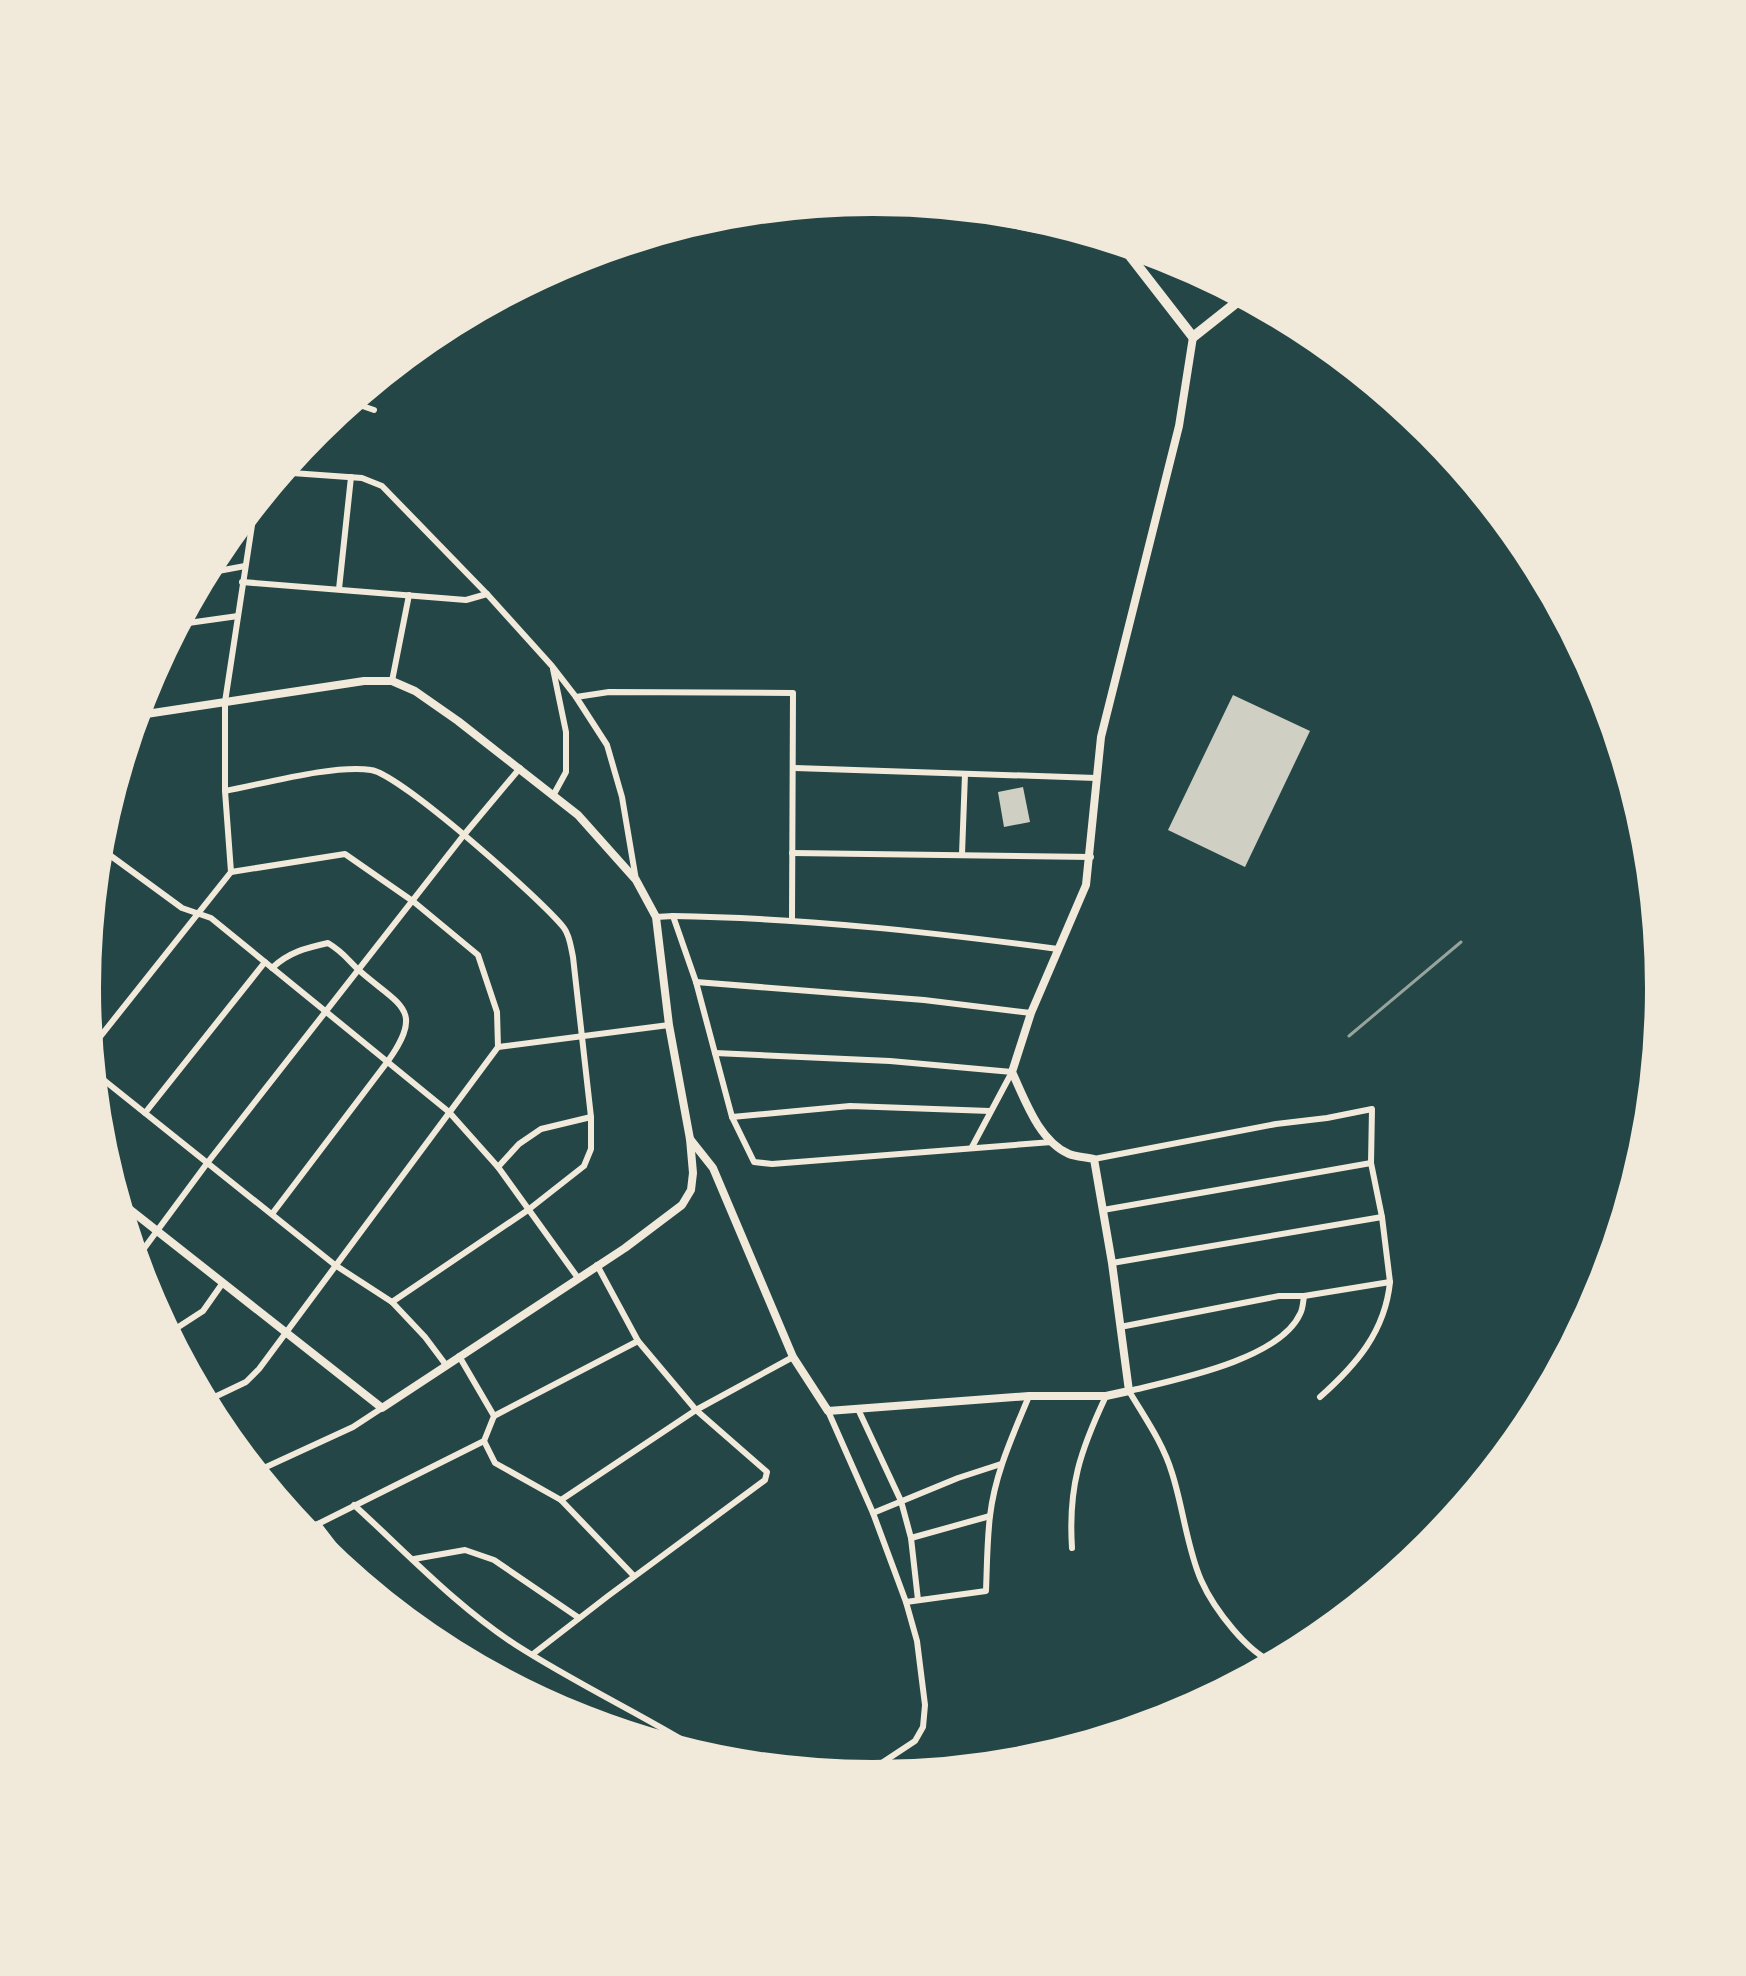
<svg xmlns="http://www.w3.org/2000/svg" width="1746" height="1976" font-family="Literata,serif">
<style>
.green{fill:#244646}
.building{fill:#cfcfc3}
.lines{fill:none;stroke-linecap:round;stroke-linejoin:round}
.minor{stroke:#f1e9da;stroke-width:6}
.tertiary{stroke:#f1e9da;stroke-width:8}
.primary{stroke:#f1e9da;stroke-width:10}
.rail{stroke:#97a49c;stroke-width:3}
.rim{fill:none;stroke:#f1e9da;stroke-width:10}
</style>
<rect width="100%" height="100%" fill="#0f3d3e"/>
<circle class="green" cx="873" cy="990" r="788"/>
<g class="building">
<polygon points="1233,695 1310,731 1245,867 1168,830"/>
<polygon points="1023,787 1030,822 1004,827 998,792"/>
</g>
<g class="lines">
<g class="minor">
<polyline points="348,401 374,410"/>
<polyline points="278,472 362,478 382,486 487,594 552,666 576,697 609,692 793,693 792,920"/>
<polyline points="202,574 245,566"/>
<polyline points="242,582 466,600 487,594"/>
<polyline points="339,589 351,477"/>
<polyline points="174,625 238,616"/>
<polyline points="553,669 566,732 566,772 554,794"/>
<polyline points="392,681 409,595"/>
<polyline points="576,697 607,745 622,797 636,880"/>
<polyline points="795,768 1096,778"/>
<path d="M225,791C263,784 335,764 371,770C400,774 542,900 564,928C570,936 571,948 573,957L591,1117V1149L584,1166L528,1210L392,1302"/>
<polyline points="96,845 182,908 211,918 449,1112 498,1167 578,1278"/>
<polyline points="792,853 1091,857"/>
<polyline points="962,854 965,774"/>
<polyline points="231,872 225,791 225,702 256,499"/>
<path d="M673,916C802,918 930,932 1058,949"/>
<polyline points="656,917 673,916 696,982 732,1117 754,1162 772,1164 1052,1142"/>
<polyline points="696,982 924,1000 1031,1013"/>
<polyline points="498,1047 669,1025"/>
<polyline points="88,1052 231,872 345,854 414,902 478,955 497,1012 498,1047 259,1369 246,1382 202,1403"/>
<polyline points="715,1053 890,1061 1012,1072 972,1147"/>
<polyline points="90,1069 335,1265 392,1302 425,1337 446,1365"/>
<polyline points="145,1113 265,962"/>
<polyline points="732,1117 850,1106 990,1111"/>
<polyline points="1094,1159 1276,1124 1327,1118 1372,1109 1371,1163 1103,1210"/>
<polyline points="498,1167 519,1144 541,1129 591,1117"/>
<path d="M272,1214L388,1061C425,1009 400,1006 361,972C347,960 346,954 328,943C306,948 289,952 272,968"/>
<polyline points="134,1262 208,1162 463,836 520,768"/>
<polyline points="1112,1263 1382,1217"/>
<polyline points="1120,1327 1279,1296 1304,1296 1390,1282 1382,1217 1371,1163"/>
<polyline points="166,1335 203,1311 222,1284"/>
<path d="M1320,1397C1356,1365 1385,1332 1390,1282"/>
<polyline points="858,1409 901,1501 911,1538 918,1600"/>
<polyline points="828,1411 873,1513 906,1602 917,1641 925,1705 923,1727 915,1741 859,1778"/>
<polyline points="494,1416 638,1341"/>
<polyline points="484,1441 495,1463 561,1500 634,1576"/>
<polyline points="253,1473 353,1427 382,1408"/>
<polyline points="561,1500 696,1410 793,1357"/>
<path d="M354,1505C407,1553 456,1606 516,1645C583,1688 656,1721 722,1764"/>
<polyline points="873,1513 958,1478 1001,1464"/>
<polyline points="318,1524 375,1598"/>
<polyline points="299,1529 318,1524 484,1441 494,1416 459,1356"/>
<polyline points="911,1538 990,1516"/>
<path d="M1072,1548C1068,1487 1080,1451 1106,1396"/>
<polyline points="414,1559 465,1550 494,1560 579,1618"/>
<path d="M906,1602L986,1591C987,1566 987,1541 990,1516C995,1473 1013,1435 1029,1396"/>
<polyline points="533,1654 608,1596 765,1480 767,1472 696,1410 638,1341 597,1265"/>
<path d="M1279,1664C1249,1657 1213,1607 1201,1580C1187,1548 1183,1507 1172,1473C1163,1443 1145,1418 1129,1391C1174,1380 1279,1360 1300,1314C1303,1309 1303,1302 1304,1296"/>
</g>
<g class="tertiary">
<path d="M690,1139L713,1168L793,1357L828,1411L1029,1396H1106L1129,1391L1112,1263L1094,1159C1087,1157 1076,1157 1069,1154C1039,1141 1025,1100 1012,1072L1031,1013L1086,885L1101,737L1179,426L1193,337"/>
<polyline points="114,1197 382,1408 625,1248 682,1205 691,1190 693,1173 690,1139 669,1025 656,917 636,880 578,815 458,721 415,691 392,681 364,681 133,716"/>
</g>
<g class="primary">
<polyline points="883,198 1156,251"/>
<polyline points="1120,243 1193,337 1246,295"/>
</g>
<polyline class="rail" points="1349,1036 1461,942"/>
</g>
<path d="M0 0H1746V1976H0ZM96 988a777 777 0 1 1 1554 0a777 777 0 1 1-1554 0Z" fill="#f1e9da" fill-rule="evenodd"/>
<path class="rim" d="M96 988a777 777 0 1 1 1554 0a777 777 0 1 1-1554 0Z"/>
</svg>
